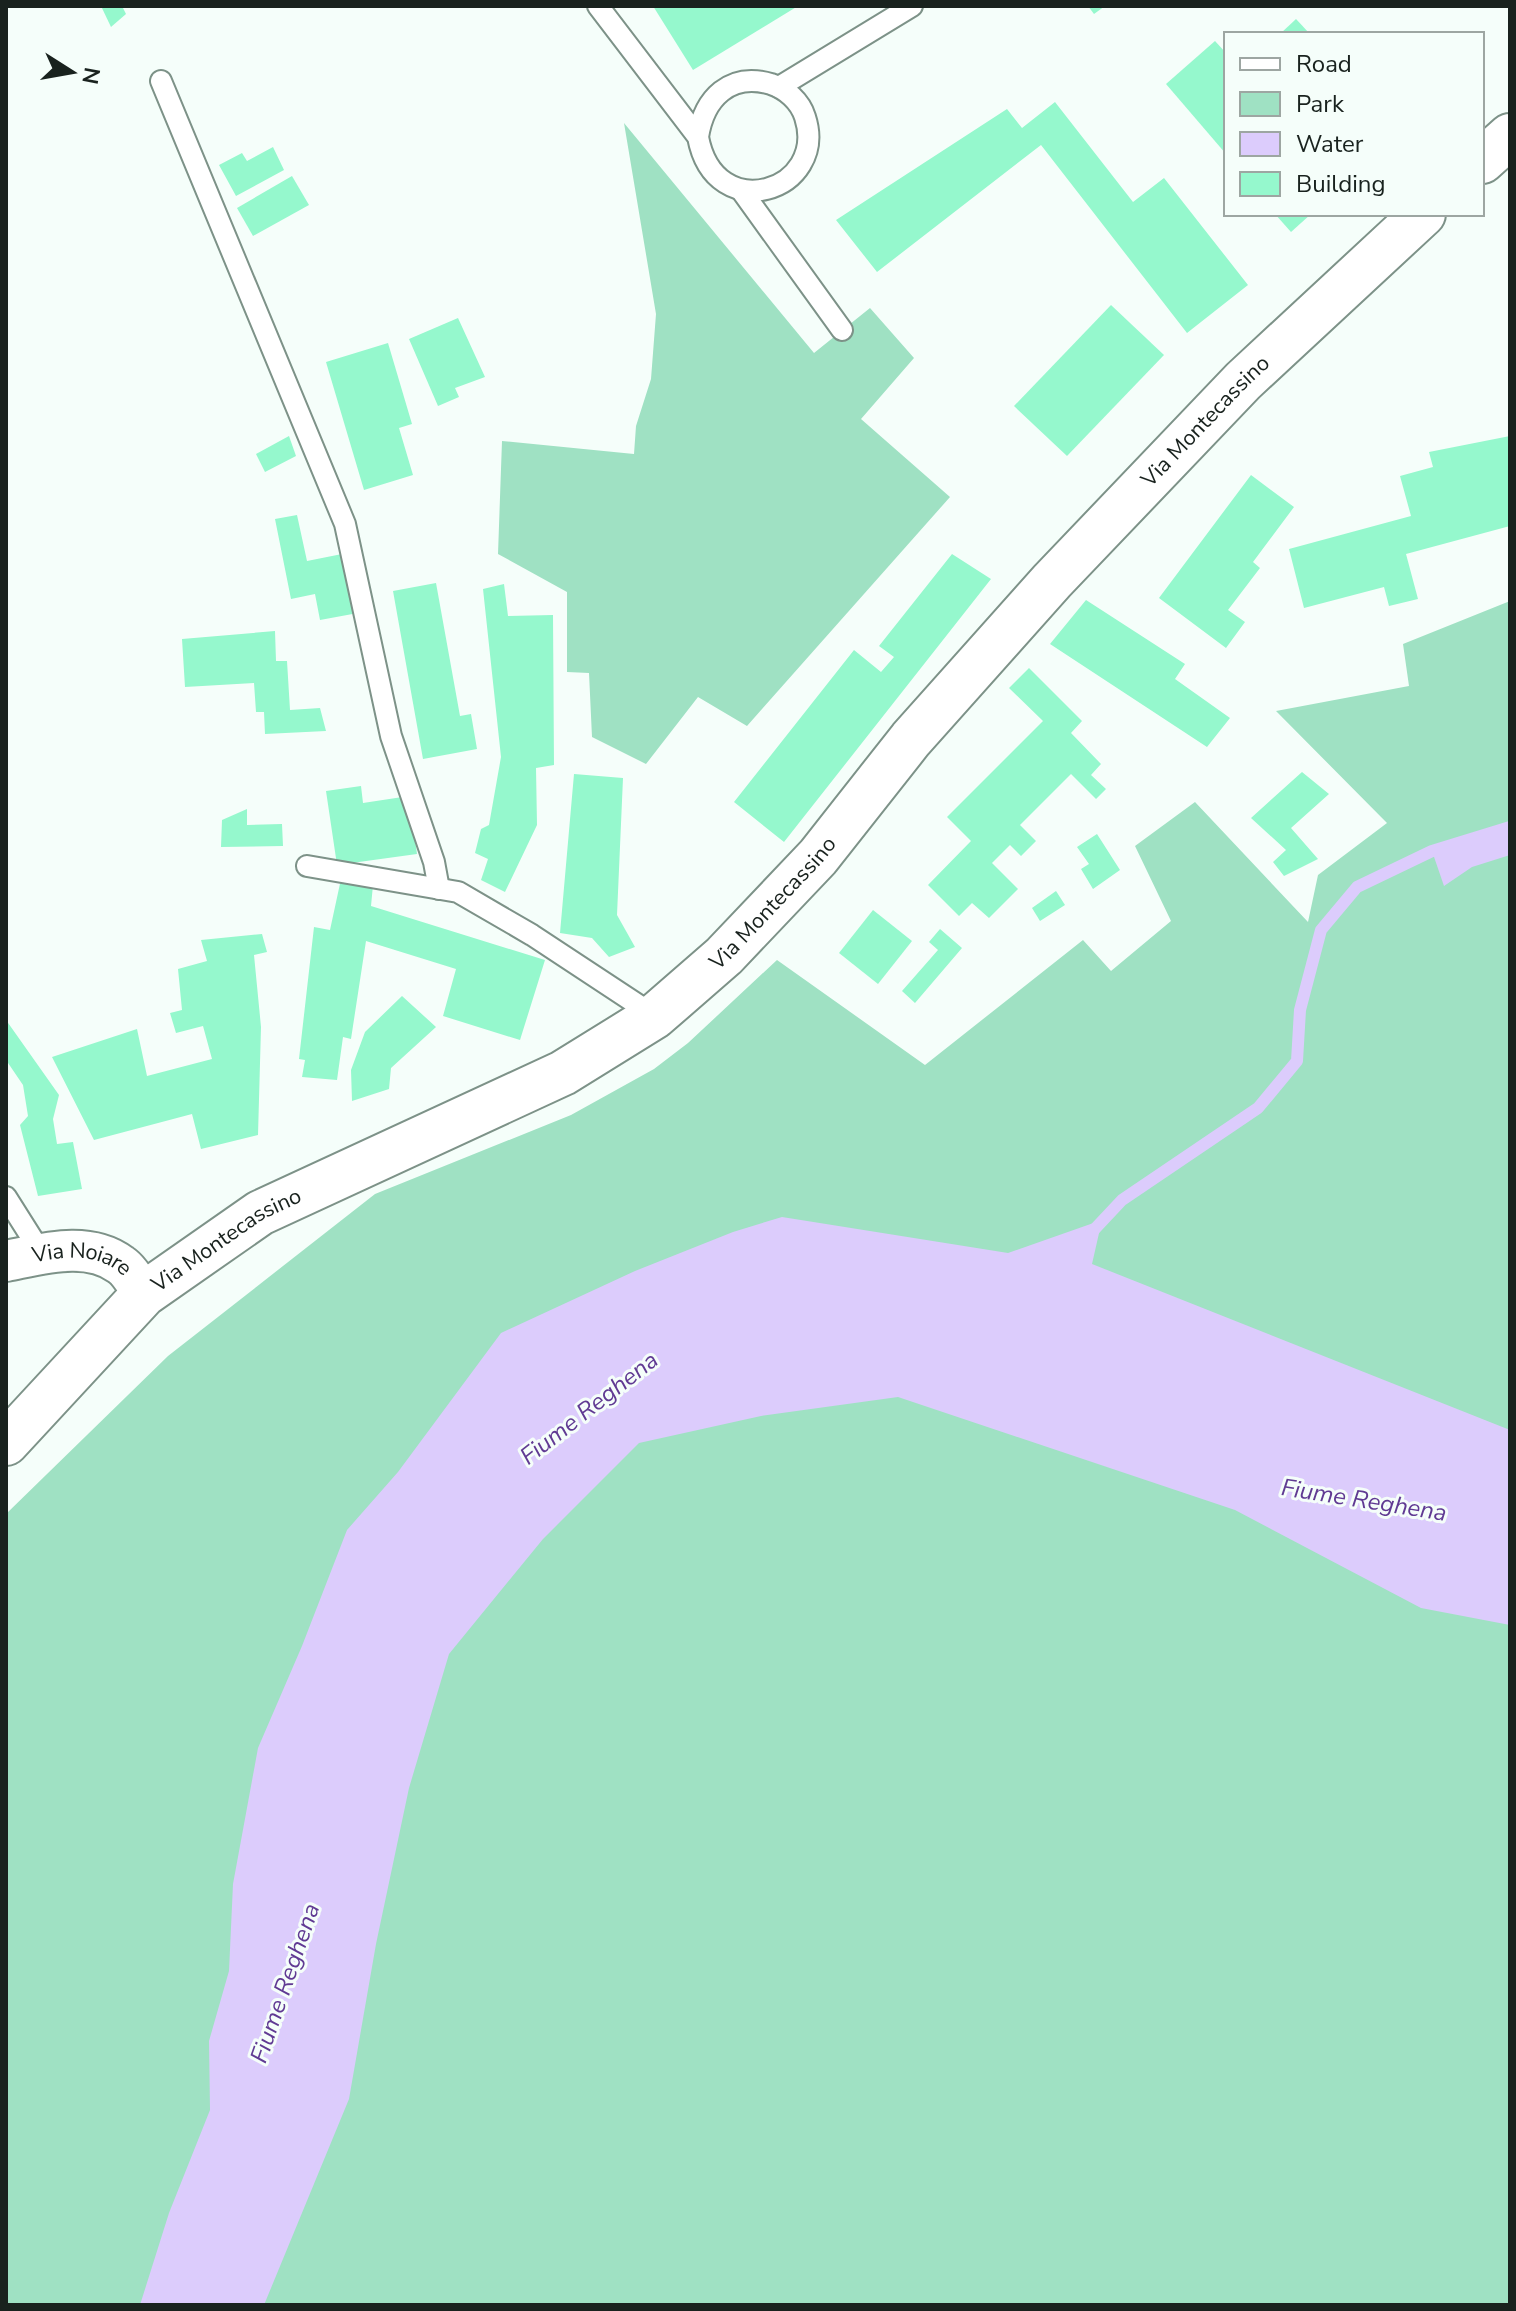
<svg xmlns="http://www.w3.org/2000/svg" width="1516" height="2311" font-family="'Nunito Sans',sans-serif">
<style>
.green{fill:#9fe1c3}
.water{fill:#dcccfc}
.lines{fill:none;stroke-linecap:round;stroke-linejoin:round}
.stream{stroke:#dcccfc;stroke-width:12}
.building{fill:#95f8cd}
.service-casing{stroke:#7d9288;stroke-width:24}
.minor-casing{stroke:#7d9288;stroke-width:44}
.tertiary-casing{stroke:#7d9288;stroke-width:48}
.service{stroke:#fff;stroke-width:20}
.minor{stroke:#fff;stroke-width:40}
.tertiary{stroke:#fff;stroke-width:44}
.labels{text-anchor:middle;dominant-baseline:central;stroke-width:6;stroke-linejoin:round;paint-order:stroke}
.street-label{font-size:22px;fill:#19221e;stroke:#f5fefa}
.water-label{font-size:24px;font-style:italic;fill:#603a93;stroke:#f5fefa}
</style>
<rect width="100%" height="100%" fill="#f5fefa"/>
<g class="green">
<polygon points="624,123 814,353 870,308 914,358 861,419 950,497 747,726 698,697 646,764 592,737 589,673 567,672 567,592 498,554 502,441 634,454 636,426 651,379 656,314"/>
<polygon points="1510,601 1510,2305 6,2305 6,1514 168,1356 375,1194 571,1115 654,1069 688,1043 777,960 925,1065 1083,940 1111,971 1171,921 1135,846 1195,802 1308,922 1318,875 1387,823 1276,711 1409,686 1403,644"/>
</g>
<g class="water">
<polygon points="1510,827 1510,855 1472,867 1444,886 1432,851"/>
<polygon points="782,1217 1008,1253 1102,1220 1092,1264 1510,1430 1510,1625 1421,1608 1235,1510 898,1397 761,1416 639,1443 543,1539 449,1654 409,1788 376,1944 349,2099 264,2305 140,2305 169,2213 210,2110 209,2041 229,1971 233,1884 258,1748 302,1646 347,1530 398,1472 501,1333 635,1271 733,1232"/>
</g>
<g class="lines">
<polyline class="stream" points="1091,1233 1122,1200 1258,1108 1297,1061 1300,1010 1321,930 1357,887 1432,851 1510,827"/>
</g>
<g class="building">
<polygon points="101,6 122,6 126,14 111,27"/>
<polygon points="653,6 798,6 693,70"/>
<polygon points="1088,6 1105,6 1094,14"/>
<polygon points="1296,19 1310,34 1280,34"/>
<polygon points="1215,41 1226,53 1226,154 1166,84"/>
<polygon points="1055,102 1133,202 1164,178 1248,285 1187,333 1041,145 877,272 836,220 1007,109 1022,128"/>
<polygon points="273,147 284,170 236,196 219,165 242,153 247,161"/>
<polygon points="292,176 309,205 253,236 237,208"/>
<polygon points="1275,214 1311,214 1291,232"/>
<polygon points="1111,305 1164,355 1067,456 1014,406"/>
<polygon points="458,318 485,377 455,388 459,397 438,406 409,339"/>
<polygon points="388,343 412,424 399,428 413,475 364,490 326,362"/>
<polygon points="289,436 296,456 265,472 256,454"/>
<polygon points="1510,436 1510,526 1406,554 1418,599 1389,606 1384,587 1304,608 1289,549 1411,516 1400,476 1433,467 1429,452"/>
<polygon points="1251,475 1294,507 1253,562 1260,568 1228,610 1245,622 1226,648 1159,598"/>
<polygon points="297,515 307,561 347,553 358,613 320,620 315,594 291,599 275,519"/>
<polygon points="952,554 991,579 784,842 734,802 854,650 881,672 894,657 879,646"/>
<polygon points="436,583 460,716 471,714 477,749 423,759 393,591"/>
<polygon points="504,584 508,616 553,615 554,765 536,768 537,825 505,892 481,880 488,859 475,853 481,829 489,825 501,757 483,589"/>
<polygon points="1086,600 1185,664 1175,679 1230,718 1207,747 1050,644"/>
<polygon points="275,631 276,661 287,661 290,710 320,708 326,731 265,734 264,712 256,712 254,683 185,687 182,639"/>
<polygon points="1029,668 1082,721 1071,733 1101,764 1091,775 1106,789 1096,799 1071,774 1020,825 1036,841 1021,856 1010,845 992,863 1018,889 989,918 972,903 959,916 928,885 971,841 947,817 1043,721 1009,688"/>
<polygon points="1302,772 1329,794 1291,828 1318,859 1284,876 1273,862 1286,850 1251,818"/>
<polygon points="574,774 623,778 617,915 635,947 609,957 592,938 560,933"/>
<polygon points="361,786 363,803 409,796 417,854 337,865 326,791"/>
<polygon points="247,809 247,825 282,824 283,846 221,847 222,820"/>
<polygon points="1097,834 1120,870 1093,889 1081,869 1089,864 1077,847"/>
<polygon points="341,879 373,885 371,906 545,960 520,1040 443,1016 456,969 366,941 351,1039 343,1037 337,1080 302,1077 305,1060 299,1059 314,927 330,930"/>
<polygon points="1056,891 1065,905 1040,921 1032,908"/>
<polygon points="873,910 912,941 878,984 839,953"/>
<polygon points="940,929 962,948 915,1003 902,991 938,950 929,942"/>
<polygon points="262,934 267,952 254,955 261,1027 258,1135 201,1149 192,1114 94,1140 52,1057 137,1029 147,1076 212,1059 203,1026 176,1033 170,1013 182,1010 178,969 207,961 201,940"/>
<polygon points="402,996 436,1027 391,1068 389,1089 352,1101 351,1070 365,1032"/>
<polygon points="6,1020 59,1095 53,1119 57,1144 73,1142 82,1189 38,1196 20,1125 28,1116 23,1085 6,1060"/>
</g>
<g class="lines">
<defs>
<g id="service">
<path d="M598,6L698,137C715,228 829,191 805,117C800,101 786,89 771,84C730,72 704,98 698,137"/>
<polyline points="161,81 345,524 391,736 434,862 439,889"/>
<polyline points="779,87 912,6"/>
<polyline points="741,190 842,330"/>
<polyline points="307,866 458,892 532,935 655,1016"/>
<polyline points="6,1197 42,1254"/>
</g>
<g id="minor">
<path id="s1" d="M6,1261C42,1254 88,1240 121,1265C130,1271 137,1285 144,1294"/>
</g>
<g id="tertiary">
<polyline points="1482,161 1510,136"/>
<path id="s2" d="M6,1443L144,1294L260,1213L563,1073L655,1016L724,956L818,857L911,739L1052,581L1243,381L1423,214"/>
</g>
</defs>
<use href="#service" class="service-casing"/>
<use href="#minor" class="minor-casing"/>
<use href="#tertiary" class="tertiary-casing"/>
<use href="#service" class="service"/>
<use href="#minor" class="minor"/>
<use href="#tertiary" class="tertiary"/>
</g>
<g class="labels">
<g class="street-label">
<text stroke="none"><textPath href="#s2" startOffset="1598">Via Montecassino</textPath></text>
<text stroke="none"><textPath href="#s2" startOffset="950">Via Montecassino</textPath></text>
<text stroke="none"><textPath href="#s2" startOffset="302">Via Montecassino</textPath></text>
<text stroke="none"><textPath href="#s1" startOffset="78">Via Noiare</textPath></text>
</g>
<g class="water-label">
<text transform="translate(589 1408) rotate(-38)">Fiume Reghena</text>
<text transform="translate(1364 1500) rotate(9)">Fiume Reghena</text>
<text transform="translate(285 1983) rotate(-71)">Fiume Reghena</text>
</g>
</g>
<rect width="1516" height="2311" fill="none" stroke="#19221e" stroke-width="16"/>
<rect x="1224" y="32" width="260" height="184" fill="#f5fefa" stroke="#9da6a2" stroke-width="2"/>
<rect x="1240" y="58" width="40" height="12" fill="#ffffff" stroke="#9da6a2" stroke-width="2"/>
<text x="1296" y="72" font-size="24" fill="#19221e">Road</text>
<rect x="1240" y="92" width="40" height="24" fill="#9fe1c3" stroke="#9da6a2" stroke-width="2"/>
<text x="1296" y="112" font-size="24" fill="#19221e">Park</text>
<rect x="1240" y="132" width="40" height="24" fill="#dcccfc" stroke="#9da6a2" stroke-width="2"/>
<text x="1296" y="152" font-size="24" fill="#19221e">Water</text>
<rect x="1240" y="172" width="40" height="24" fill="#95f8cd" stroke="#9da6a2" stroke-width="2"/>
<text x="1296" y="192" font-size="24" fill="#19221e">Building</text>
<g transform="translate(72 72) rotate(101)" stroke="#f5fefa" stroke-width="6" paint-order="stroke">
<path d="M0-6L14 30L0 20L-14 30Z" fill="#19221e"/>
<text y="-12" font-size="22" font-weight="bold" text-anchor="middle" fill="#19221e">N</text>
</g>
</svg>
